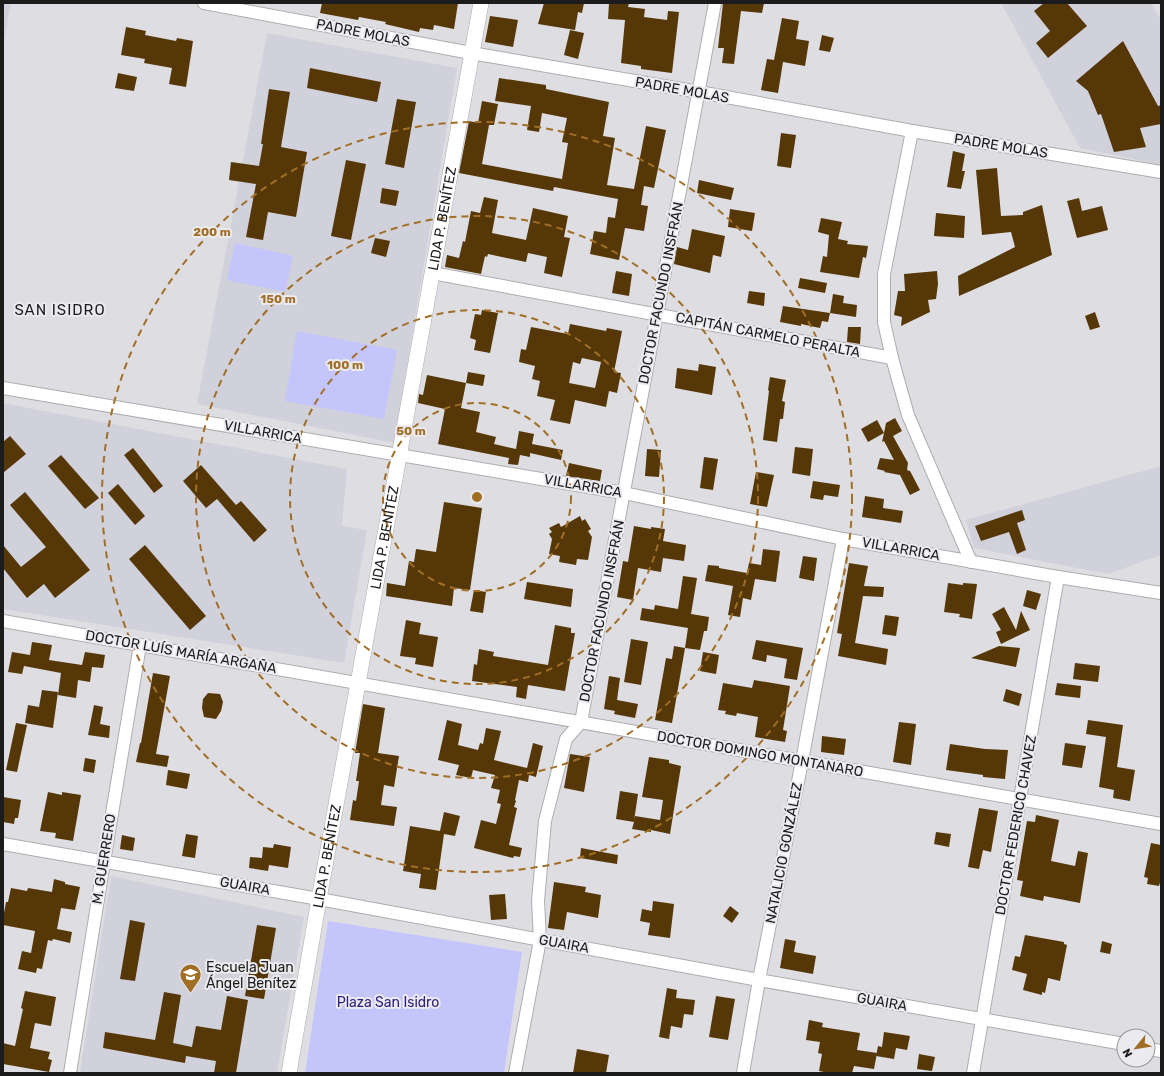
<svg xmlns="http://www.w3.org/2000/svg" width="1164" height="1076" font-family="Rubik,sans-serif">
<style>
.built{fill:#d1d1dc}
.green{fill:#c4c5fb}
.building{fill:#563708;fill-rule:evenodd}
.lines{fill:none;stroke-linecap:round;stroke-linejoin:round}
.minor-casing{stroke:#adadb1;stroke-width:14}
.tertiary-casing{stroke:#adadb1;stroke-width:16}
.minor{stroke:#fff;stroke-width:12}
.tertiary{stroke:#fff;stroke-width:15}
.ring{fill:none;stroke:#a16e25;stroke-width:2;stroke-dasharray:7 5}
.labels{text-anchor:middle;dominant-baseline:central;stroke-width:4;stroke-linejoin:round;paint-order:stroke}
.street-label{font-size:14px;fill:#1c1c1d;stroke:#ebebef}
.poi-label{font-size:14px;fill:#1c1c1d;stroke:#ebebef;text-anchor:start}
.park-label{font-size:14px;fill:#311d7d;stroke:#ebebef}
.neighbourhood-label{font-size:15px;letter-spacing:1px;fill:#1c1c1d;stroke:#ebebef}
.centre{fill:#a16e25;stroke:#ebebef;stroke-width:2}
.ring-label{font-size:12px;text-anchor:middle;font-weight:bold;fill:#a16e25;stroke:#ebebef;stroke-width:4;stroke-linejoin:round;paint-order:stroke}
</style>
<rect width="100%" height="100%" fill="#dedee2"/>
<g class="built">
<polygon points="3,3 11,3 3,46"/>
<polygon points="1001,3 1151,3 1161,20 1161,165 1080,148"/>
<polygon points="267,33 457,68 394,443 197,404"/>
<polygon points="3,403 347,469 342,526 367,530 344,663 3,609"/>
<polygon points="1161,466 1161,555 1108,574 974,548 966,520"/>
<polygon points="111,876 304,917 277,1073 80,1073"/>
</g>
<g class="green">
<polygon points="235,243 293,256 285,292 227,280"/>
<polygon points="297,331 397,350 384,419 285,401"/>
<polygon points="328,921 522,952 504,1073 305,1073"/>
</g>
<g class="building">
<polygon points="322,3 458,3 454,29 434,25 433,30 420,28 419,32 385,24 386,22 359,17 358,20 320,13"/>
<polygon points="544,3 584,3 582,13 578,12 575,30 538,24"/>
<polygon points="609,3 629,3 628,7 645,9 644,17 667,20 668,11 679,12 672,73 641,69 641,66 621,63 625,20 608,19"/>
<polygon points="723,3 764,3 762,13 741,11 734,64 722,63 724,48 718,48"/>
<polygon points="1044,3 1067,3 1087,26 1048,58 1036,43 1050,31 1034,11"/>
<polygon points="490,16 518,20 513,47 485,42"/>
<polygon points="782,18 799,21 796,39 809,41 805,66 783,62 778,93 761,90 767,59 774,60"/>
<polygon points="126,27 146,31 145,35 176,41 177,38 193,41 186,87 169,84 172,68 144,63 145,59 121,55"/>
<polygon points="570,30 584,33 578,59 564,55"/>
<polygon points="822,35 834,38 830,52 819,50"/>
<polygon points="1123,41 1158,106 1161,105 1161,124 1140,128 1146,147 1114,152 1101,114 1098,115 1088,91 1076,81"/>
<polygon points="310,68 381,82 377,102 307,88"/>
<polygon points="118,73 137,77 134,91 115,88"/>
<polygon points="499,78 546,85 546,89 609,102 603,136 615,138 607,185 634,189 646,126 666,130 654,188 644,186 641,205 648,206 644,231 625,228 619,260 590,254 594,231 606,233 608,217 615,218 618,199 554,187 553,191 459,173 469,121 478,123 482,101 498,104 494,125 489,125 482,164 562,179 568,143 562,142 567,118 542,113 539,132 527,130 531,106 495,101"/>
<polygon points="269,89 290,92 281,147 307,152 296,217 268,212 263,240 246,237 256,184 229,180 231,162 259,166 263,144 261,144"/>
<polygon points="397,99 416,102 404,168 385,164"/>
<polygon points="781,133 796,135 791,168 777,166"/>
<polygon points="953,151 965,154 962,171 965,171 961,189 947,187"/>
<polygon points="346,160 366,164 351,240 331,236"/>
<polygon points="997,168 1001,216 1023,215 1023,212 1042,205 1052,255 959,296 958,276 1015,247 1011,232 982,235 976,170"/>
<polygon points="699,180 734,188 731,200 697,193"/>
<polygon points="382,188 399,191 396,206 380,203"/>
<polygon points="484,197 498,200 492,233 526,240 533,208 568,216 564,237 570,238 562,277 544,273 547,257 528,253 526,262 488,254 487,257 485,256 481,274 445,267 447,255 459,258 463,241 465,242 471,211 480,213"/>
<polygon points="1079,198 1082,211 1102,206 1108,230 1077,238 1067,201"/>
<polygon points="730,209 755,213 752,231 728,227"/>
<polygon points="936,213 965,216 964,238 934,236"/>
<polygon points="821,218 842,222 838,239 848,241 847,244 868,246 866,258 863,257 859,278 820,272 823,256 827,257 829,235 818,232"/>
<polygon points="692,229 725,236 721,257 713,255 710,273 674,264 677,247 688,250"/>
<polygon points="375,238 390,241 386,257 371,253"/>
<polygon points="616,271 632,274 629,296 612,293"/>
<polygon points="937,271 938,284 936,299 928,300 930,312 901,326 902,317 894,315 898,291 905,291 904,274"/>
<polygon points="800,278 827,283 825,293 798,288"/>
<polygon points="749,291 765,293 764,306 747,303"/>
<polygon points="833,294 844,296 843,303 857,305 856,317 830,313"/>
<polygon points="783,306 830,313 828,322 822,321 820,328 801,324 801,326 780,322"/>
<polygon points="482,310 498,313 490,353 474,350 476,340 470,338 475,314 481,315"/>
<polygon points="1095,312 1100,327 1090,330 1085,316"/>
<path d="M570,324L606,331L607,328L622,331L614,372L621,373L617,393L609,391L606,407L575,400L570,424L550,420L555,400L537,396L540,381L532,379L535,366L519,362L521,349L526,350L531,327L568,334ZM582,358L601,362L595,388L569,383L573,362L580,364Z"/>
<polygon points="848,327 861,327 860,344 847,342"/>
<polygon points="699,364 716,367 712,395 675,388 677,368 698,371"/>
<polygon points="468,372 485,375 483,386 466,383"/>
<polygon points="427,375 466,383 461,408 480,412 476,432 496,437 494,444 516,449 519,431 534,434 532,444 563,450 561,460 530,453 530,457 520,455 518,465 508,464 509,458 438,444 445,409 418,403 419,394 423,395"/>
<polygon points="770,377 786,380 782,401 785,402 783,419 780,419 777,442 763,440 769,391 768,390"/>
<polygon points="895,418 902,431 893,436 908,463 907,470 910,471 920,490 910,495 900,475 884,472 885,471 877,469 880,458 894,460 884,441 882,442 884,433 868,442 861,429 877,420 884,433 886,423"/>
<polygon points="10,436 26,454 3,473 3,442"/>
<polygon points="795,447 813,449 810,476 792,473"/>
<polygon points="133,448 163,486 154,493 124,455"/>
<polygon points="647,449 661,450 659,477 645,476"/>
<polygon points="61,455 99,498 85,509 48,466"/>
<polygon points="704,457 718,459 713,490 700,488"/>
<polygon points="569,463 602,470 600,481 566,476"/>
<polygon points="201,465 236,505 241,501 267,530 254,542 217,499 206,508 183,481"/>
<polygon points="756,472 774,475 767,507 750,504"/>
<polygon points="813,481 840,485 838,497 824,495 823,500 810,498"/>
<polygon points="118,484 145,516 135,525 108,493"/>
<polygon points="25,492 90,570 55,598 44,584 27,598 3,568 3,545 21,567 46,547 10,505"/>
<polygon points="865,496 884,499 883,508 903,511 901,523 862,517"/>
<polygon points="444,502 482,508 470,590 454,588 452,606 386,596 387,583 405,586 409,561 414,562 416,549 436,552"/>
<polygon points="1022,510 1025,520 1017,523 1026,550 1017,554 1009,532 981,541 975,526"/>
<polygon points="580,516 582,521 585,519 591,529 588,531 592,537 588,560 577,559 576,565 559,562 560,556 549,554 552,539 549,534 552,532 549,528 559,523 561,527"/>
<polygon points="634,526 651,529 651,527 665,529 663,541 686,545 684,561 663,558 661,572 638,568 633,600 617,597 623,561 628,562"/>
<polygon points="145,545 206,616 190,630 129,559"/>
<polygon points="763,549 780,551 776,582 755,579 751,600 743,598 740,617 728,615 733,586 705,581 708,565 719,566 719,568 747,573 749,563 761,565"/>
<polygon points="803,556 817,558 814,581 799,578"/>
<polygon points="849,563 868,566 864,586 884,587 883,597 863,596 855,643 888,649 886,665 838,656 842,634 837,633"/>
<polygon points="683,576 697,578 691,614 709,617 707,631 704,631 700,650 685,648 688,628 640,620 642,608 654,610 655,605 678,609"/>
<polygon points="527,582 573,589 571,607 524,599"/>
<polygon points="948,583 963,585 963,583 977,584 972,619 959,617 960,614 944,612"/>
<polygon points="474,590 486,592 483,613 470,611"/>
<polygon points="1027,590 1041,594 1036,610 1023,606"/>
<polygon points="1004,607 1016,630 1021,611 1030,630 1001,644 996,632 1001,630 992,614"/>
<polygon points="885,615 899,617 896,636 882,634"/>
<polygon points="406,620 421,623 419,634 438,637 433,667 415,664 416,658 400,656"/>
<polygon points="555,625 571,628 571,633 575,633 565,691 528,685 526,699 516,697 517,687 472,681 474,664 477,665 479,649 494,652 493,656 548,665"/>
<polygon points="631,639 648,642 641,685 624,682"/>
<polygon points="756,640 803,648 797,680 784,678 787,659 767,655 766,662 752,659"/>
<polygon points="32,642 52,645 49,660 82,665 85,652 105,655 103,668 92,667 90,682 78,680 76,698 58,695 61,673 24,666 22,674 8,672 12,652 30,655"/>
<polygon points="674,646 685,648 672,723 655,720 666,658 672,659"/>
<polygon points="999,646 1020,648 1016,667 971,658"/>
<polygon points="703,652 719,655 716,674 700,671"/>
<polygon points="1075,663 1100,666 1098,682 1073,679"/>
<polygon points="153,673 170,676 156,754 169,756 167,767 136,762 140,743 141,743"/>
<polygon points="609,676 620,678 617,700 638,704 635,718 614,714 615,711 604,709"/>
<polygon points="754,680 790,686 783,730 787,731 785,742 755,737 758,717 737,713 736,716 725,714 726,711 718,710 723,683 752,688"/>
<polygon points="1057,683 1081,686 1080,698 1055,695"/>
<polygon points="1006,689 1022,694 1019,706 1003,701"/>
<polygon points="42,690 58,692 53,728 25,723 28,705 39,707"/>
<polygon points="208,693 220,694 223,702 221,711 216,719 204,717 202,708 203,699"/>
<polygon points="363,704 385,708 378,753 399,756 394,787 384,785 381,805 397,807 394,826 350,820 353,800 356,801 359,781 356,781 360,753 355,753"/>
<polygon points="94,705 103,707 100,724 110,726 109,738 88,735"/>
<polygon points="447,720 462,724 458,745 478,750 480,743 483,744 486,728 501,731 494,760 527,768 533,743 543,746 536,777 529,775 528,782 519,780 515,800 516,801 514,807 517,808 509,845 522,848 520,857 514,856 513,858 474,848 481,820 496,824 501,804 497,803 500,790 491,788 495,775 473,770 471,778 456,775 459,765 438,760"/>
<polygon points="1088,720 1123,725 1117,767 1135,770 1130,801 1113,798 1114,790 1099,787 1106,737 1086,734"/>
<polygon points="899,722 916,724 911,765 893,762"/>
<polygon points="16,723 27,725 17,772 6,770"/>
<polygon points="822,736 846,739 844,755 821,752"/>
<polygon points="1065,743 1086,746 1082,768 1062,765"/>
<polygon points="950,744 985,749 1008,750 1005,779 983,777 983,775 946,770"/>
<polygon points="570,754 590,757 584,792 564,788"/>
<polygon points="649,757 669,760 669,763 681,766 670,834 651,830 651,832 632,829 634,822 616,819 620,791 638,794 634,821 635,816 660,820 663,800 642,797"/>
<polygon points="85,758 96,760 94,773 83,771"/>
<polygon points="168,770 190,774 187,789 166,785"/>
<polygon points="48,792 62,795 62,792 81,795 73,841 55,838 56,833 40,831"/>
<polygon points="3,797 21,800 18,818 15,818 14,824 3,822"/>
<polygon points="979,808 998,811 991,852 983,850 979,869 968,867"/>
<polygon points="444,812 460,816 455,836 444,834 436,890 419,888 421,874 403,871 410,826 440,831"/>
<polygon points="1036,815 1059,820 1051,861 1075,866 1078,851 1088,853 1080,903 1044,896 1043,901 1020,896 1023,881 1017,880 1027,821 1035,822"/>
<polygon points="936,832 951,834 949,847 934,844"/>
<polygon points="186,834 198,836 195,858 182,856"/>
<polygon points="122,835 135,838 133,851 120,849"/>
<polygon points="1151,843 1161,845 1161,879 1159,886 1147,884 1148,878 1144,877"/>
<polygon points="274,844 291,847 288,868 269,865 268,871 249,868 250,857 262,858 263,847 273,848"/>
<polygon points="581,848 618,855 617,864 580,858"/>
<polygon points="54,879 65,882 65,884 80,887 75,910 61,908 57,929 72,932 70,943 53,939 52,941 48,940 42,969 37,968 36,973 18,969 22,951 31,953 35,931 3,925 3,918 6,902 8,902 11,888 27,891 28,888 52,892"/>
<polygon points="554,882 586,887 585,892 601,895 598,918 567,912 564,930 548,928"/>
<polygon points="505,894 507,919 491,920 489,895"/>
<polygon points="653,901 674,904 670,938 648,935 650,923 640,921 642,909 652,911"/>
<polygon points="730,906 739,913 732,923 723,916"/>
<polygon points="130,920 145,923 135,981 120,979"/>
<polygon points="257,925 276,928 264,999 245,996"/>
<polygon points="1025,935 1064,942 1064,944 1067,945 1060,981 1048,978 1045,993 1042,992 1042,995 1023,990 1027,974 1012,970 1015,956 1020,957"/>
<polygon points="785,939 796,941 794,952 816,956 813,974 780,968"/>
<polygon points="1102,941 1112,944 1110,954 1100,952"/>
<polygon points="667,988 677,990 676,998 695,1000 693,1015 684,1014 682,1028 671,1026 669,1039 659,1037"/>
<polygon points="25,991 56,997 51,1026 35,1023 30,1048 50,1052 48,1059 52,1060 49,1072 3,1064 3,1043 15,1046 23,1009 21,1008"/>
<polygon points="164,992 181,995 173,1043 192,1047 196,1026 221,1030 227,996 248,1000 236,1073 214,1073 216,1061 186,1056 185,1063 103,1048 105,1032 155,1040"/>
<polygon points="716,996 735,999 728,1040 709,1037"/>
<polygon points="809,1020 823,1023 822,1027 860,1033 857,1050 877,1053 874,1069 854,1066 852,1073 829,1073 819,1071 822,1054 818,1053 820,1042 806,1040"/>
<polygon points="884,1032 910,1036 907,1050 896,1048 894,1059 876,1056 878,1046 882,1047"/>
<polygon points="577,1049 609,1055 606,1073 573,1073"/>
<polygon points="919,1054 935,1057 932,1071 917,1069"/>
</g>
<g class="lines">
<defs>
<g id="minor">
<polyline points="204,3 471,53 699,92 912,131 1161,172"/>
<polyline points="912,131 884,274 884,322 892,358 908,415 971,562"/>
<polyline points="432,273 892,358"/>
<polyline points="3,388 624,493 843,539 1058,577 1161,593"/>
<polyline points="3,621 1161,824"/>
<polyline points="3,844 319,899 759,980 1124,1044"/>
<polyline points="1148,1049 1161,1051"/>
<polyline points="70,1073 104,862 140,645"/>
<polyline points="515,1073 540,940 538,901 545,821 566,739 581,722 715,3"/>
<polyline points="743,1073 759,980 802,761 843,539"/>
<polyline points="973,1073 1058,577"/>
</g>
<g id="tertiary">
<path id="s1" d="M289,1073L319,899L481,3"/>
</g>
</defs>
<use href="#minor" class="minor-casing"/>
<use href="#tertiary" class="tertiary-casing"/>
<use href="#minor" class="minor"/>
<use href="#tertiary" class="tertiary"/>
</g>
<g class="ring">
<circle cx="477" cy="497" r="94"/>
<circle cx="477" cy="497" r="187"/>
<circle cx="477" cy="497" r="281"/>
<circle cx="477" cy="497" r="375"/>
</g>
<defs>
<symbol id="school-pin" viewBox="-11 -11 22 30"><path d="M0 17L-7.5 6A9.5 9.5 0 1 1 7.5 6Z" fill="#a16e25" stroke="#ebebef"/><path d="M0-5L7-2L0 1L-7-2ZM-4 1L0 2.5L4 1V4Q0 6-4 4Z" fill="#fff"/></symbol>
</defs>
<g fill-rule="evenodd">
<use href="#school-pin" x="178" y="962" width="25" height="34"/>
</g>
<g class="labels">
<g class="street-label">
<text transform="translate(363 33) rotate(11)">PADRE MOLAS</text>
<text transform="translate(682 90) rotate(10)">PADRE MOLAS</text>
<text transform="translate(1001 146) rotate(9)">PADRE MOLAS</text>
<text stroke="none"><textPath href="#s1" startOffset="868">LIDA P. BENÍTEZ</textPath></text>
<text transform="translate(661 293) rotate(-79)">DOCTOR FACUNDO INSFRÁN</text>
<text transform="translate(768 335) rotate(11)">CAPITÁN CARMELO PERALTA</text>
<text transform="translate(263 432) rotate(10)">VILLARRICA</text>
<text transform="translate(583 486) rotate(10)">VILLARRICA</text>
<text stroke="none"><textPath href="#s1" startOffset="544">LIDA P. BENÍTEZ</textPath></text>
<text transform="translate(901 549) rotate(10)">VILLARRICA</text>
<text transform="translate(602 611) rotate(-79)">DOCTOR FACUNDO INSFRÁN</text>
<text transform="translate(181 652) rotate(10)">DOCTOR LUÍS MARÍA ARGAÑA</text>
<text transform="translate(760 754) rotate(10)">DOCTOR DOMINGO MONTANARO</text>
<text transform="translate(1016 825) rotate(-80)">DOCTOR FEDERICO CHAVEZ</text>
<text transform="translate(784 853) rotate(-79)">NATALICIO GONZÁLEZ</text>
<text stroke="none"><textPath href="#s1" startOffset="220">LIDA P. BENÍTEZ</textPath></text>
<text transform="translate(104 859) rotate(-81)">M. GUERRERO</text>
<text transform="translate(245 886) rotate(10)">GUAIRA</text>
<text transform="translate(564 944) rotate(10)">GUAIRA</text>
<text transform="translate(882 1002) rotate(10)">GUAIRA</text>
</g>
<g class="poi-label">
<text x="206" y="967">Escuela Juan<tspan x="206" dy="16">Ángel Benítez</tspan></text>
</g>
<g class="park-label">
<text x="388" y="1002">Plaza San Isidro</text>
</g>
<g class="neighbourhood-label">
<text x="60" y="310">SAN ISIDRO</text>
</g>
</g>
<circle cx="477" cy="497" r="6" class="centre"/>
<g class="ring-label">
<text x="212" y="236">200 m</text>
<text x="278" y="303">150 m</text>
<text x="345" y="369">100 m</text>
<text x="411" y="435">50 m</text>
</g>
<rect width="1164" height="1076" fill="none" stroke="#1c1c1d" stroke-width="8"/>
<g transform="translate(1136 1048) rotate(240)"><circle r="19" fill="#ebebef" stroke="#98989b"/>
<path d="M0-3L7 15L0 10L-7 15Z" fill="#a16e25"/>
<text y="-6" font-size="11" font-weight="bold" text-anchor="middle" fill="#1c1c1d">N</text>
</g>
</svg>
